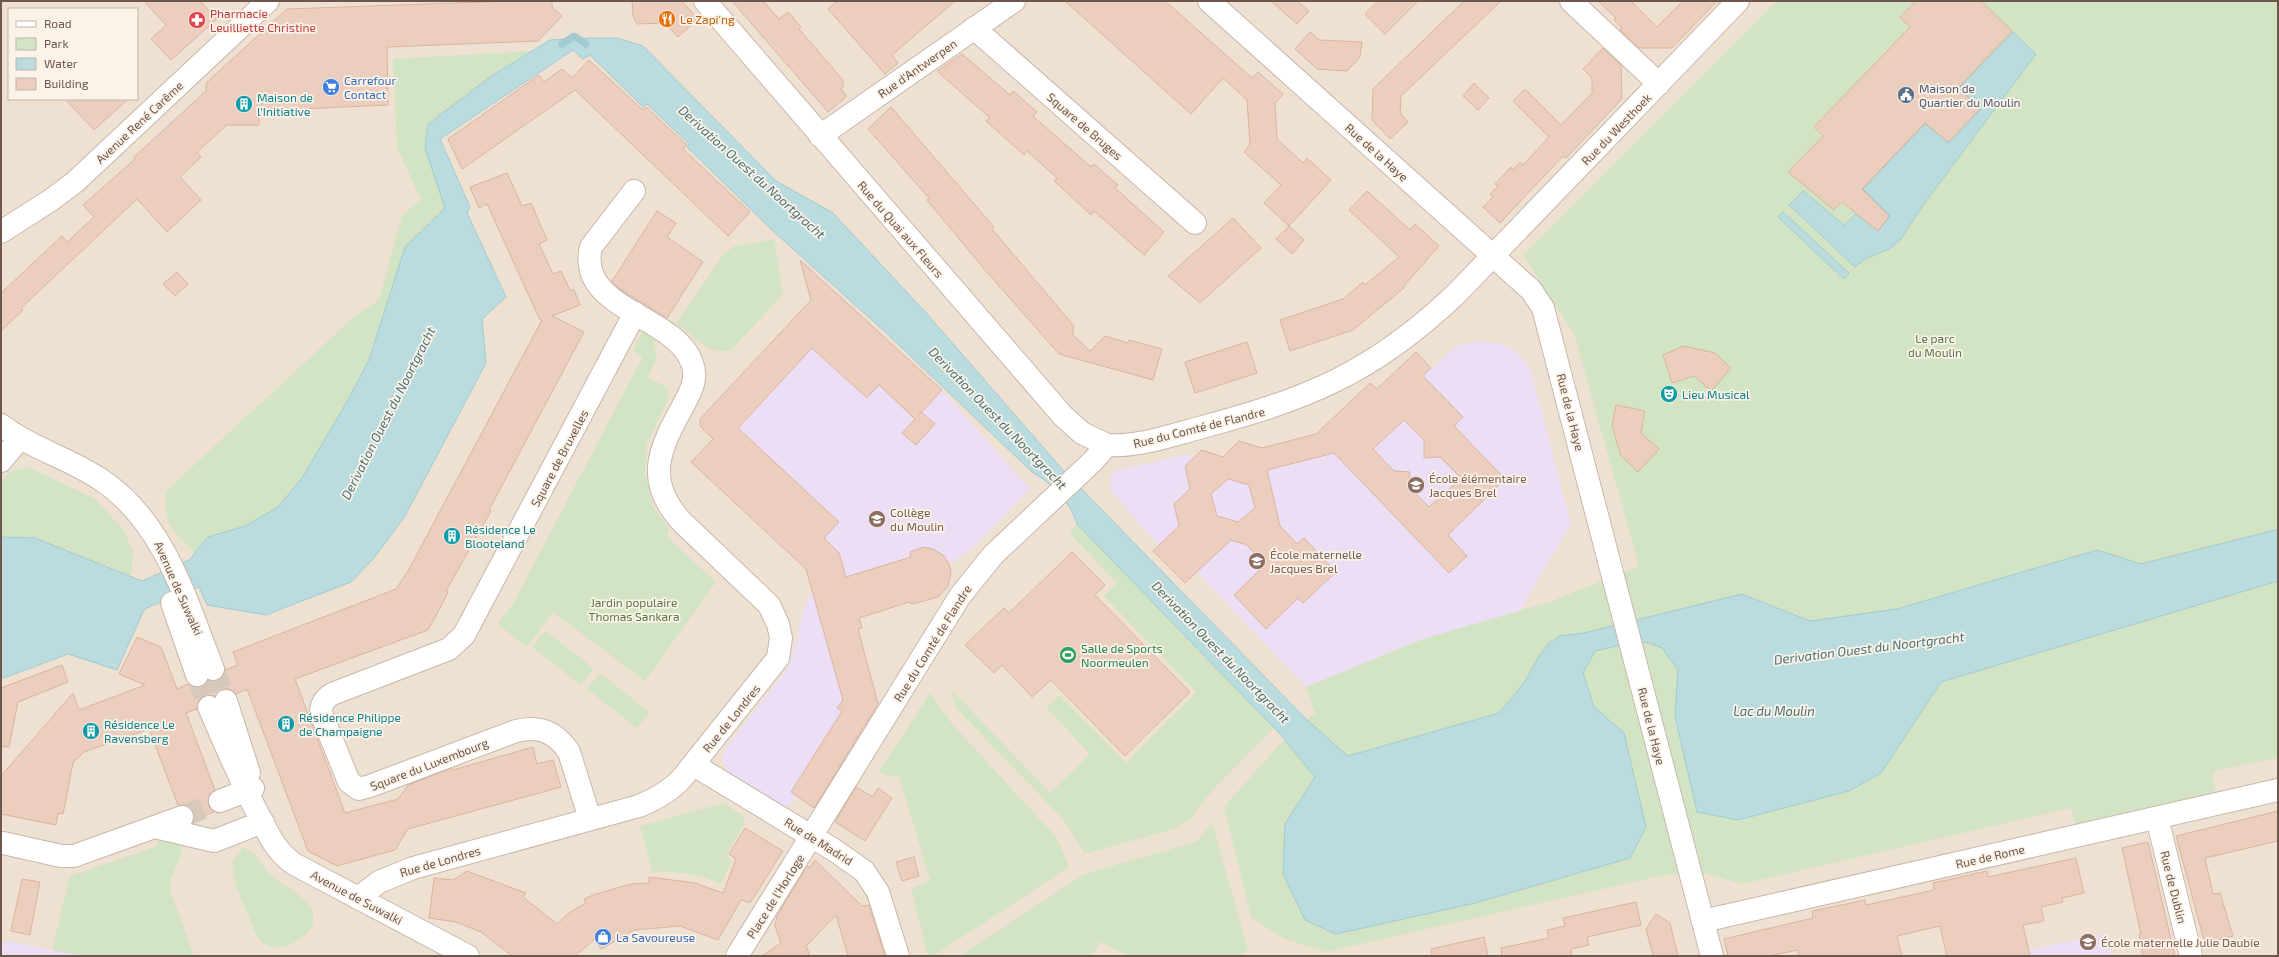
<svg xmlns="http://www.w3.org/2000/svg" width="2279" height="957" font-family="'Exo 2',sans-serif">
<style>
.residential{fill:#efe1d2;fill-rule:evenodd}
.education{fill:#ecdff5}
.green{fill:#d2e4c3}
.water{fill:#badcdf;stroke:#a1cbd0}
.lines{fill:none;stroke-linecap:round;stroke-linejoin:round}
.stream{stroke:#a1cbd0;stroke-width:7}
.building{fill:#ebcebd;stroke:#dbb4a0;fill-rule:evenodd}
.minor-tunnel{stroke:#d6c9bc;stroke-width:22;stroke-dasharray:22 11;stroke-linecap:butt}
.tertiary-tunnel{stroke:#d6c9bc;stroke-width:22;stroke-dasharray:22 11;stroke-linecap:butt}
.minor-casing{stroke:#c8b7ab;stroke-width:24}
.tertiary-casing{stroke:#c8b7ab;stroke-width:24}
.minor{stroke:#fff;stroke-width:22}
.tertiary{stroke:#fff;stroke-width:22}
.labels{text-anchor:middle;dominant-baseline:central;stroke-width:3.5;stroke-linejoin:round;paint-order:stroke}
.health-label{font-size:12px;fill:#be3a42;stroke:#fcf3e8;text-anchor:start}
.food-label{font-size:12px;fill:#c56008;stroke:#fcf3e8;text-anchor:start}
.street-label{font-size:12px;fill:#6d564c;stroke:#fcf3e8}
.shop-label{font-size:12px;fill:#366cbe;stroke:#fcf3e8;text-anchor:start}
.service-label{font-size:12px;fill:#4e5e75;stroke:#fcf3e8;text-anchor:start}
.culture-label{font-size:12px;fill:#0d838f;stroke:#fcf3e8;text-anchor:start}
.park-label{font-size:12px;fill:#587849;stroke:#fcf3e8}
.education-label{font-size:12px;fill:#785e54;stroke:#fcf3e8;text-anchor:start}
.leisure-label{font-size:12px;fill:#27864d;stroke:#fcf3e8;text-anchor:start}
.water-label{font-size:13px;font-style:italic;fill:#467277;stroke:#fcf3e8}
</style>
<rect width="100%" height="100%" fill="#f9efe2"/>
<path class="residential" d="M1,1H2278V956H1ZM9,9H137V99H9Z"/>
<g class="education">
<polygon points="800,260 942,390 1030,489 972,549 949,564 951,573 950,581 938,597 912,604 909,602 859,618 862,628 858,630 877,699 880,701 813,807 796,796 788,809 728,771 722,759 726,748 788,668 797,641 801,617 812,589 808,557 800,564 691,462 713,439 697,423 811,300"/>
<polygon points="1477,341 1499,343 1515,351 1524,359 1531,371 1571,524 1519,612 1412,643 1306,687 1197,572 1185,582 1153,550 1158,545 1110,489 1112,472 1188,454 1193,458 1202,450 1223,457 1239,441 1263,448 1316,434 1370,383 1377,389 1416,352 1432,368 1456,347"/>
<polygon points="2106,933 2112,956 2003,956"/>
<polygon points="1,940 52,950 83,956 1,956"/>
</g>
<g class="green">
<polygon points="1776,1 2278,1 2278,758 2213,771 2215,793 2075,824 2071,808 1742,884 1707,874 1664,875 1326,952 1285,939 1251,918 1224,807 1277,747 1315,713 1306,687 1423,639 1549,602 1639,566 1574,334 1523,255"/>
<path d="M531,51L493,75L428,124L425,148L445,208L405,247L369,360L348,400L302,478L278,507L245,526L208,537L195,553C172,531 163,525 166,491L357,314L379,300L402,215L421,200L397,147L393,59Z"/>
<polygon points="774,239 783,295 730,351 711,350 676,324 724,253 735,246"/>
<polygon points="644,329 657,336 654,342 657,357 648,377 669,389 667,401 647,444 645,471 653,507 669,528 667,537 716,582 645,681 553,612 527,647 497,624 513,604 643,356 633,351"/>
<polygon points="28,467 95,499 122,528 133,550 131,576 35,538 1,537 1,481 11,471"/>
<polygon points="1077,524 1274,727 1211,792 1191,818 1177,828 1085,854 1063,819 956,708 951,689 1050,793 1090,754 1046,708 1059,695 1126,763 1196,692 1104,596 1117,583 1069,533"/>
<polygon points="545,630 594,669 581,685 532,647"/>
<polygon points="600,673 649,712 637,728 587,689"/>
<polygon points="930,693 953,725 1057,838 1069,867 933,956 928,956 911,889 930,880 899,776 888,776 879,771"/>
<path d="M724,803L742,815L745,823L726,856L731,860L722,884C696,874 679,871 652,872L640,826Z"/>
<polygon points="1212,823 1248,950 1240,956 1129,956 1100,942 1092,956 960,956 1084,874 1196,842"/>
<polygon points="156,835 182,840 182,852 171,879 171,892 194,956 83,956 52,950 70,876 158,846"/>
<path d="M243,848C255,849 261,865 269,873C283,886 302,893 313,909V926C301,942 278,957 260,940C254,934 251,921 247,913C240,895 231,880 233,860Z"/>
</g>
<g class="water">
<polygon points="2013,32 2036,54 1921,208 1901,239 1889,249 1865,259 1855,267 1789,205 1803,191 1844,225 1856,214 1878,231 1890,216 1863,189 1925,124 1949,143 1981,109 1959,88"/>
<path d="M590,38H617L643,46L776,181L833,213L928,315L1062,469L1308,721L1348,756L1499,713L1524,683L1539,656L1549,643L1560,636L1584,633L1742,594L1810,621L1897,609L2097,550L2141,564L2275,530L2278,531V581L1941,682L1881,773L1849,791L1738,820L1697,812L1675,716L1678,670L1662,648L1647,642L1630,643L1595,651L1583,673L1594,707L1624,733L1646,827L1630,858L1475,903L1336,934L1305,920L1283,874L1285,824L1315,777L1279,733L1077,524C1070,501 1053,484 1032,472L883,330L773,231L687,147L689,144L647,104L643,107L590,55L583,59L573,50L440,139L470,207L467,213L506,297L482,319L486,363L405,516L374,558L351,582L266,615L207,605L199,587L151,606L144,610L117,670L68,654L1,679V537L35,538L142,581L189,560L208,537L245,526L278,507L302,478L348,400L369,360L405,247L445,208L425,148L428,124L493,75L550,40Z"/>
<polygon points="1783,212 1849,273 1844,279 1778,217"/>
</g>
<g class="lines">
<polyline class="stream" points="562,44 574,36 586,44"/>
</g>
<g class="building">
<polygon points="144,1 200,1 217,19 171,60 151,39 166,25"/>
<polygon points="510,1 552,1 552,7 562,16 538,41 387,47 388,105 259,111 259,125 227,125 197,152 201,157 180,177 201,200 167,232 137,199 21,308 23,310 1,331 1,293 62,236 67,242 94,217 83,205 135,159 134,157 206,91 206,83 287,9"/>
<polygon points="632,1 682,1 698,19 678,37 665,23 637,24 633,16"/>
<polygon points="732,1 763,1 779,19 788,12 801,27 799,29 843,80 843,87 841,89 847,96 828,112"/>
<polygon points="837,1 955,1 892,55 898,63 885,74 828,9"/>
<polygon points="1065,1 1165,1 1252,78 1258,72 1283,94 1275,103 1277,139 1303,163 1307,158 1331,180 1289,226 1264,203 1281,185 1244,152 1250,144 1247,100 1223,78 1191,114"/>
<polygon points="1271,1 1297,1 1309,11 1297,24"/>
<polygon points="1378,1 1418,1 1385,34 1365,14"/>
<polygon points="1464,1 1501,1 1401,96 1400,113 1408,122 1390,139 1372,120 1373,89"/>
<polygon points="1598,1 1631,1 1657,27 1683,1 1717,1 1672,48 1639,48 1620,30 1622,28 1614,20 1616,18"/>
<polygon points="1916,1 1981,1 2012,31 1958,88 1980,109 1948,142 1925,123 1862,189 1889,216 1878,231 1842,202 1834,210 1788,172 1823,136 1814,127 1910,27 1900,17"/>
<polygon points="1310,32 1319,40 1362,42 1360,57 1347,71 1317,69 1295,49"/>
<polygon points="1603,48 1621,65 1622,99 1566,158 1563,156 1500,223 1483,207 1493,197 1490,194 1498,186 1495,184 1511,167 1513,170 1520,162 1523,165 1549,137 1513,101 1525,89 1561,125 1592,93 1592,78 1583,69"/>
<polygon points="962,54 1010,95 1013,91 1037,112 1033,116 1091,167 1094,164 1118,185 1115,188 1164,232 1144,255 1094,211 1091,215 1073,198 1054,181 1057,178 1027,151 1024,155 986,121 990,118 937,71"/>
<polygon points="589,60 643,110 646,107 687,145 683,149 750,212 728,236 575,90 462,169 448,139 539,75 544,82 562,69 572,78"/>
<polygon points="1474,83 1489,98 1478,110 1463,96"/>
<polygon points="65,99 128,99 94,130"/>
<polygon points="891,107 994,227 992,229 1074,326 1072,334 1090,351 1105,336 1128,343 1129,340 1162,349 1153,380 1059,354 985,270 927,200 929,198 868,129"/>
<polygon points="507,173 522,206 531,203 547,240 539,244 553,274 561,271 570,290 574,290 580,305 552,316 584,332 489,510 491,511 446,591 448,592 439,610 428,630 295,679 345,813 398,799 408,785 452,768 453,770 533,747 537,764 553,760 561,787 408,829 395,850 337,866 308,851 247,689 236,694 229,689 223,689 215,696 204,696 199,700 197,709 186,713 215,790 210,794 208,800 209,806 214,812 194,819 190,808 185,805 178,805 149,729 84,752 73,763 63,814 58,813 56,825 1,814 1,776 73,693 79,710 145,685 119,674 137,637 161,647 177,689 188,684 194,687 201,687 208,680 218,680 223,677 225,670 238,665 233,652 396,589 408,571 542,320 540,320 487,204 479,208 470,187"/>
<polygon points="1367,191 1410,230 1415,224 1439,246 1403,287 1404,288 1353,330 1290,351 1280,320 1343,299 1363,282 1365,285 1399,257 1349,210"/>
<polygon points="657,211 676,223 667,237 703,262 667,318 620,289 612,281"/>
<polygon points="1233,218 1261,248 1200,303 1168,276"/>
<polygon points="1289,226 1304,240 1292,254 1276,239"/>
<polygon points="800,260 942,390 919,415 921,412 935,424 916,445 902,433 915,419 879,385 867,398 812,348 738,428 839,522 824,538 839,553 846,577 911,557 910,552 924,547 933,549 944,556 949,564 951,573 948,586 938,597 912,604 909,602 859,618 862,628 858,629 878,704 814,808 791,792 842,711 837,708 843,700 806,569 691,462 713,439 700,426 700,419 811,300"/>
<polygon points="177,272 188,284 175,296 163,284"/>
<polygon points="1247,342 1257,373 1195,393 1185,362"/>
<polygon points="1684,346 1715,353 1731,368 1711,391 1694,376 1672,383 1663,355"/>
<path d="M1416,352L1431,368L1423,376L1463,417L1454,426L1505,479L1448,535L1467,556L1449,573L1334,453L1267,470L1280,526L1297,544L1304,538L1336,572L1303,603L1298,598L1266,629L1234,595L1265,565L1247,545L1231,540L1185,583L1153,551L1179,526L1174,504L1190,489L1185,466L1202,450L1223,457L1239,441L1262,448L1316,434L1370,383L1377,389ZM1404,420L1424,440V458L1440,457L1461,478L1429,507L1409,487L1410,472L1394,471L1373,449ZM1228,479L1249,485L1255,508L1238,522L1217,516L1211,494Z"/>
<polygon points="1616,405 1645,411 1641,433 1659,449 1638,472 1621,456 1612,426"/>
<polygon points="1072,552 1105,585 1095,595 1190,692 1125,756 1051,680 1032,697 1002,665 994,673 965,645 1004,608 1009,613"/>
<polygon points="62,665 68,682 18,702 9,747 1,746 1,688"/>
<polygon points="856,787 873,797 878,788 892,798 865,841 835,822"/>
<polygon points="2278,811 2278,841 2205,858 2213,894 2220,893 2233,936 2205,944 2176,836"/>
<polygon points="745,828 783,851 750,903 741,900 718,940 680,926 634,930 601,949 595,939 575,956 512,956 481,932 456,922 429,918 434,878 453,880 467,871 526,893 523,897 557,924 570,912 586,903 584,899 593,895 631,884 649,883 649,877 695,883 723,893 736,859 729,854"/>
<polygon points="2148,842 2175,956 2143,956 2139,934 2141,934 2122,848"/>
<polygon points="914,857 919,876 902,881 896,862"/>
<polygon points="2076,858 2084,893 2062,898 2063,902 2041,907 2044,921 2023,925 2030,956 1947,956 1940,926 1897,936 1902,956 1799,956 1798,950 1769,956 1728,956 1724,939 1813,918 1812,911 1865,900 1866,905 1934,890 1933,883 1987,871 1988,877"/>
<polygon points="815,860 862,906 869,905 885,956 848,956 836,915 806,946 810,956 762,956 781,943 775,926 777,916 807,866 810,868"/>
<polygon points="22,879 40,882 30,935 11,931"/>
<polygon points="1636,902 1641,925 1587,937 1589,945 1571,949 1572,956 1502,956 1501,948 1549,938 1547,930 1565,926 1563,918"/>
<polygon points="1656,914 1670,923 1678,956 1653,956 1646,929"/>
<polygon points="1484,937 1488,956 1432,956 1431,949"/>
</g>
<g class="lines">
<polyline class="minor-tunnel" points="182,817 220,801"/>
<g class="tertiary-tunnel">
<polyline points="213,669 226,701"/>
<polyline points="197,675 209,707"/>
</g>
<defs>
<g id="minor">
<polyline points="705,1 1063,416 1082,433 1107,445"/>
<polyline points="1209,1 1531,290 1543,308 1712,956"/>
<polyline points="1571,1 1659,84"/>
<polyline points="974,28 1195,223"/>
<polyline points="820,136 1014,1"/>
<polyline points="1,461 20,438"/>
<polyline points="694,765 834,850 864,871 878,892 898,956"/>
<polyline points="220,801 253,788"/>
<polyline points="2157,818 2191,956"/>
<path d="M590,819L569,752C556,732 539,725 516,731L370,786L359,789L349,782L321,713C321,704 324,699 332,694L449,649L464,635L635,313"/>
<polyline points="155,827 214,841 263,822"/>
<polyline points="3,843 61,856 74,856 182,817"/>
<path d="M358,898L379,882L413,868L639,806C656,799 671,791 683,777L778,658L781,638L778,624L769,605L682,522C643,480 660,448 684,404C691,391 698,378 692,363C676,315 576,310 591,247L634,191"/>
<polyline points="1703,921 2278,790"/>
<path d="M737,956L960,596L993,555L1093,461L1107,445C1138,447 1169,436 1199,428C1308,399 1373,373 1456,294L1738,1"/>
</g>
<g id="tertiary">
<polyline points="1,232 51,200 75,182 268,1"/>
<path d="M1,425C31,448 68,458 100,479C165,522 186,601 213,669"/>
<polyline points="172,603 197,675"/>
<polyline points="226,701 249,773"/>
<path d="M209,707C224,742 239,777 256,810C267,831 274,850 294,864L468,956"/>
</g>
</defs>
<use href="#minor" class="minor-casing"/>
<use href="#tertiary" class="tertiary-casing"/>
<use href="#minor" class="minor"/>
<use href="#tertiary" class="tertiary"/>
</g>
<defs>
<symbol id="restaurant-disc" viewBox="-11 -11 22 22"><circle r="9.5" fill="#e8710a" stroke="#fcf3e8"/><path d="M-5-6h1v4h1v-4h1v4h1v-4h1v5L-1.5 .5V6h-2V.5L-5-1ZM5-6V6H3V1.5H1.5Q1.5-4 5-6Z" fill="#fff"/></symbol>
<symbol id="pharmacy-disc" viewBox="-11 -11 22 22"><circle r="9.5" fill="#e0444e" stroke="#fcf3e8"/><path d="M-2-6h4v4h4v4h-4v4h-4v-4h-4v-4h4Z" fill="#fff"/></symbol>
<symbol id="supermarket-disc" viewBox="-11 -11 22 22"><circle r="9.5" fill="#3f7fe0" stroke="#fcf3e8"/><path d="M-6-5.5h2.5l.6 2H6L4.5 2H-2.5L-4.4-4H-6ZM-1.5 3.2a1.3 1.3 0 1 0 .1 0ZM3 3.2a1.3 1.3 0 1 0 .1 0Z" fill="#fff"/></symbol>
<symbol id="civic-disc" viewBox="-11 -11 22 22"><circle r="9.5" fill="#5c6f8a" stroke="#fcf3e8"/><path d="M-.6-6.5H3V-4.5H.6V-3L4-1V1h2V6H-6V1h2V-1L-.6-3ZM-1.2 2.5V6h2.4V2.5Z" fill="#fff"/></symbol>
<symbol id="building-disc" viewBox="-11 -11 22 22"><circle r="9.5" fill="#0f9aa8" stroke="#fcf3e8"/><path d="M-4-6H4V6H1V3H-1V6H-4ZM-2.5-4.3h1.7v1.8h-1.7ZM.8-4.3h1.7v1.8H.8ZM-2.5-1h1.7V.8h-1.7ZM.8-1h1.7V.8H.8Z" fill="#fff"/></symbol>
<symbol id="theatre-disc" viewBox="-11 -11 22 22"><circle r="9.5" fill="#0f9aa8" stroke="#fcf3e8"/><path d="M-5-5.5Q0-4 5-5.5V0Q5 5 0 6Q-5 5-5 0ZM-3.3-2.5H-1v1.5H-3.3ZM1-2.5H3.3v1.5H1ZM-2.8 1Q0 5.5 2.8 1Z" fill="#fff"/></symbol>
<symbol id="school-disc" viewBox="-11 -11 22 22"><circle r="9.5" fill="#8d6e63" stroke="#fcf3e8"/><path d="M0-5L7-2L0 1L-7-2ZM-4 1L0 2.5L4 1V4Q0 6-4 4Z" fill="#fff"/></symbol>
<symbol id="stadium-disc" viewBox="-11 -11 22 22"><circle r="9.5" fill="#2e9e5b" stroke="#fcf3e8"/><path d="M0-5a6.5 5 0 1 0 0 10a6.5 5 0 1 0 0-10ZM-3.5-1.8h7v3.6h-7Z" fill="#fff"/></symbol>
<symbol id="shop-disc" viewBox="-11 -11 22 22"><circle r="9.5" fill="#3f7fe0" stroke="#fcf3e8"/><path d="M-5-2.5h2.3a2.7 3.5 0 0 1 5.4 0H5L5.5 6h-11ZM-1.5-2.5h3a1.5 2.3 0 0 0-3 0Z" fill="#fff"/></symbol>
</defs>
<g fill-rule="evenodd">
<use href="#restaurant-disc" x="657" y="9" width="20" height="20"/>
<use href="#pharmacy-disc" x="187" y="10" width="20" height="20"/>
<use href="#supermarket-disc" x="321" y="77" width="20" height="20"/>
<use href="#civic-disc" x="1896" y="85" width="20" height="20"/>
<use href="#building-disc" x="234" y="94" width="20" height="20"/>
<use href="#theatre-disc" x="1659" y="384" width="20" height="20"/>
<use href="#school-disc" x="1406" y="475" width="20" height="20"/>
<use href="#school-disc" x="867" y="509" width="20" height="20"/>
<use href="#building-disc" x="442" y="526" width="20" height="20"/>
<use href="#school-disc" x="1247" y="551" width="20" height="20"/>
<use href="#stadium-disc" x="1058" y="645" width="20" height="20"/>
<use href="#building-disc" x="276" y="714" width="20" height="20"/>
<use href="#building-disc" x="81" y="721" width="20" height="20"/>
<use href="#shop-disc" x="593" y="927" width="20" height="20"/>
<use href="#school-disc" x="2078" y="932" width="20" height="20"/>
</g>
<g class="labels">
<g class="health-label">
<text x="210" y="13">Pharmacie<tspan x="210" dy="14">Leuilliette Christine</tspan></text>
</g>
<g class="food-label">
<text x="680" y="19">Le Zapi'ng</text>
</g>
<g class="street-label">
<text transform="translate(917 68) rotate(-35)">Rue d'Antwerpen</text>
<text transform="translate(139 122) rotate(-43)">Avenue René Carême</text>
<text transform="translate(1085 126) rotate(41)">Square de Bruges</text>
<text transform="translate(1616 129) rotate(-46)">Rue du Westhoek</text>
<text transform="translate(1377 152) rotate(42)">Rue de la Haye</text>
<text transform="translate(901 229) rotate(49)">Rue du Quai aux Fleurs</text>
<text transform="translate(1571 412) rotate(76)">Rue de la Haye</text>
<text transform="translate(1199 427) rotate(-14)">Rue du Comté de Flandre</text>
<text transform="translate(559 458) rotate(-62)">Square de Bruxelles</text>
<text transform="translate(179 588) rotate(66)">Avenue de Suwalki</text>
<text transform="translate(932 643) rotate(-58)">Rue du Comté de Flandre</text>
<text transform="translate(731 718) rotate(-51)">Rue de Londres</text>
<text transform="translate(1652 726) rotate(76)">Rue de la Haye</text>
<text transform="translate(429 764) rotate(-21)">Square du Luxembourg</text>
<text transform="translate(819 841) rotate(32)">Rue de Madrid</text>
<text transform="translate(1990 856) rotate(-13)">Rue de Rome</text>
<text transform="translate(440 861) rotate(-16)">Rue de Londres</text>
<text transform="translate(2174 887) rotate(76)">Rue de Dublin</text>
<text transform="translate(775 896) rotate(-58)">Place de l'Horloge</text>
<text transform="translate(357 897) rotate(28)">Avenue de Suwalki</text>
</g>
<g class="shop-label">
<text x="344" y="80">Carrefour<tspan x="344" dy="14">Contact</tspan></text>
<text x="616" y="937">La Savoureuse</text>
</g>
<g class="service-label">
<text x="1919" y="88">Maison de<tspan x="1919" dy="14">Quartier du Moulin</tspan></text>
</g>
<g class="culture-label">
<text x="257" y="97">Maison de<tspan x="257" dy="14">l'Initiative</tspan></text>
<text x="1682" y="394">Lieu Musical</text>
<text x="465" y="529">Résidence Le<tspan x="465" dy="14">Blooteland</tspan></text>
<text x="299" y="717">Résidence Philippe<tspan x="299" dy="14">de Champaigne</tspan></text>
<text x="104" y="724">Résidence Le<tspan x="104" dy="14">Ravensberg</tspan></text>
</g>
<g class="park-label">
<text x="1935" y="338">Le parc<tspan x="1935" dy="14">du Moulin</tspan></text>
<text x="634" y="602">Jardin populaire<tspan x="634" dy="14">Thomas Sankara</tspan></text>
</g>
<g class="education-label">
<text x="1429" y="478">École élémentaire<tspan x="1429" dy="14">Jacques Brel</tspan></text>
<text x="890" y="512">Collège<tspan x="890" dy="14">du Moulin</tspan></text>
<text x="1270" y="554">École maternelle<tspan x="1270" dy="14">Jacques Brel</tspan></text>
<text x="2101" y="942">École maternelle Julie Daubie</text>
</g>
<g class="leisure-label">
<text x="1081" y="648">Salle de Sports<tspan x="1081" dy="14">Noormeulen</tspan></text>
</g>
<g class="water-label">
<text transform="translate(752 172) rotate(42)">Derivation Ouest du Noortgracht</text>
<text transform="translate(388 413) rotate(-63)">Derivation Ouest du Noortgracht</text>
<text transform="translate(998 418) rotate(46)">Derivation Ouest du Noortgracht</text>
<text transform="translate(1869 648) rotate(-7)">Derivation Ouest du Noortgracht</text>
<text transform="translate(1221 652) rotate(46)">Derivation Ouest du Noortgracht</text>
<text x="1774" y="711">Lac du Moulin</text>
</g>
</g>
<rect width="2279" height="957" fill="none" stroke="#6d564c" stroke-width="4"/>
<rect x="8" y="8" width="130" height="92" fill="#fcf3e8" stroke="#c3b4aa"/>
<rect x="16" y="21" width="20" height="6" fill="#ffffff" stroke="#c3b4aa"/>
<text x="44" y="28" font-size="12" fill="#6d564c">Road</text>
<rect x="16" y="38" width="20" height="12" fill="#d2e4c3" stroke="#c3b4aa"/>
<text x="44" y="48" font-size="12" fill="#6d564c">Park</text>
<rect x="16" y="58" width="20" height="12" fill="#badcdf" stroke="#c3b4aa"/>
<text x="44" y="68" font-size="12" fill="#6d564c">Water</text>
<rect x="16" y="78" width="20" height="12" fill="#ebcebd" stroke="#c3b4aa"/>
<text x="44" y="88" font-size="12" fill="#6d564c">Building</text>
</svg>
